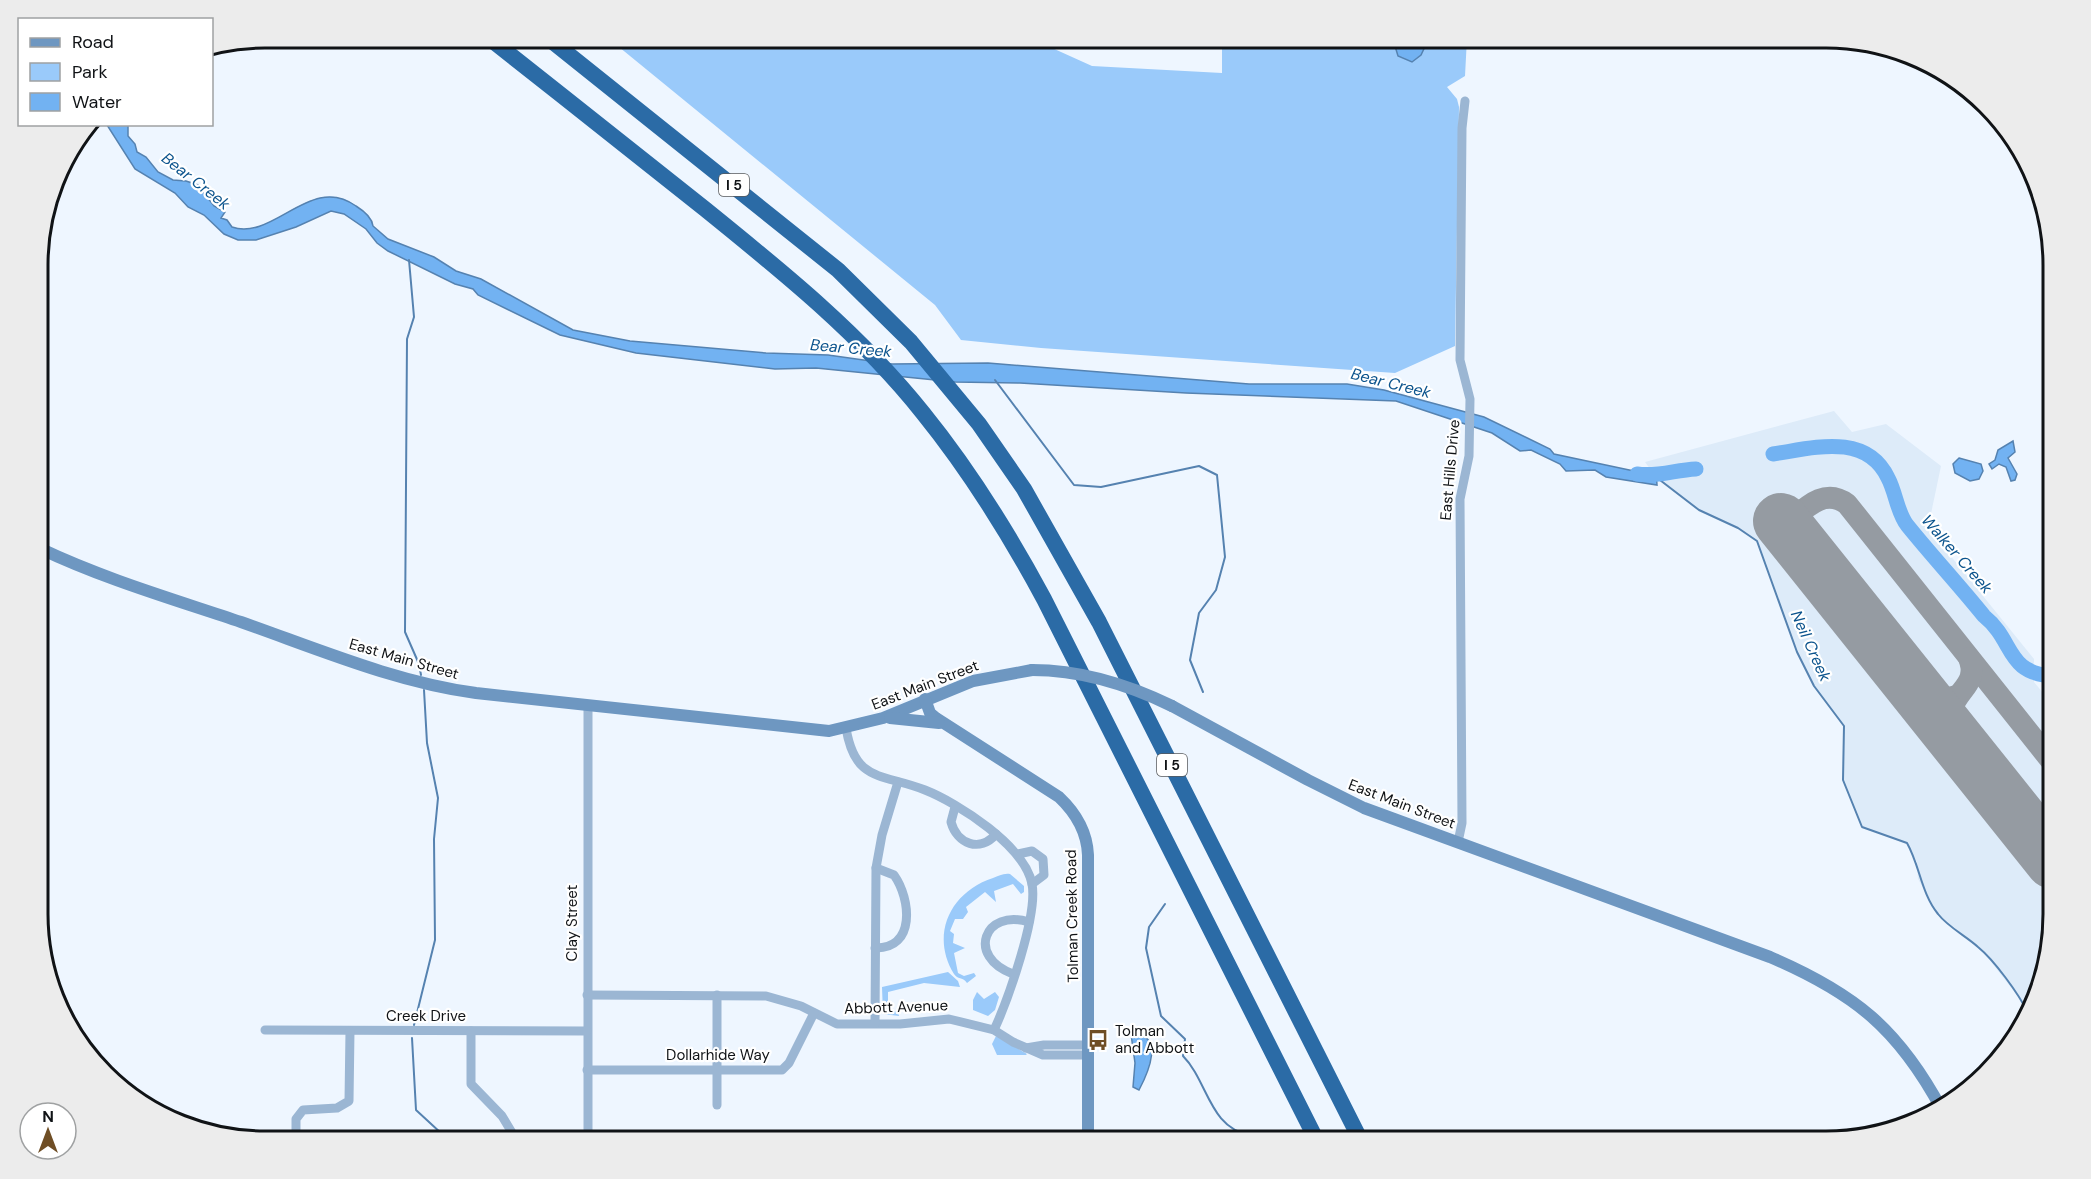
<svg xmlns="http://www.w3.org/2000/svg" width="2091" height="1179" font-family="'DM Sans',sans-serif">
<style>
.built{fill:#ddebf9}
.green{fill:#9acafa}
.water{fill:#72b2f2;stroke:#5582b0;stroke-width:1.5}
.lines{fill:none;stroke-linecap:round;stroke-linejoin:round}
.stream{stroke:#5582b0;stroke-width:2}
.river{stroke:#72b2f2;stroke-width:15}
.taxiway{stroke:#959ba2;stroke-width:22}
.runway{stroke:#959ba2;stroke-width:56}
.street{stroke:#9bb6d3;stroke-width:9}
.secondary{stroke:#6e97c1;stroke-width:12}
.highway{stroke:#2b6ba6;stroke-width:16}
.secondary-bridge{stroke:#6e97c1;stroke-width:12}
.labels{text-anchor:middle;dominant-baseline:central;stroke-width:4.5;stroke-linejoin:round;paint-order:stroke}
.shield{fill:#fff;stroke:#585a5c;stroke-width:1.5}
.shield-label{font-size:14px;font-weight:bold;fill:#101316}
.street-label{font-size:15px;fill:#101316;stroke:#fff}
.poi-label{font-size:15px;fill:#101316;stroke:#fff;text-anchor:start}
.water-label{font-size:16px;font-style:italic;fill:#0c548d;stroke:#fff}
.rim{fill:none;stroke:#101316;stroke-width:3}
</style>
<rect width="100%" height="100%" fill="#eef6ff"/>
<polygon class="built" points="1834,411 1852,432 1886,424 1941,466 1928,528 2034,659 2034,682 2053,705 2053,929 2028,1013 2023,1003 1981,949 1939,915 1918,879 1917,862 1907,844 1862,827 1843,780 1844,726 1814,686 1797,652 1757,541 1738,528 1699,510 1678,495 1656,477 1645,462"/>
<g class="green">
<polygon points="608,38 1030,38 1092,66 1222,73 1222,38 1467,38 1465,76 1447,87 1457,99 1459,107 1455,346 1395,373 1041,348 961,340 935,305"/>
<path d="M1010,874L1024,886V892L1021,894L1013,884L994,891L996,902L985,892L966,907L968,912L963,919H955L950,931L954,934L953,943L965,948L954,953L958,973L964,976L974,973L976,976L967,983C962,976 958,980 954,974C930,935 950,892 993,878C999,876 1003,873 1010,874Z"/>
<polygon points="948,972 958,981 960,987 924,983 888,992 888,1012 898,1011 899,1016 883,1014 882,987"/>
<polygon points="977,992 984,999 995,992 999,997 995,1010 988,1016 973,1010 973,1000"/>
<polygon points="996,1036 1027,1054 1026,1055 997,1055 992,1044"/>
</g>
<g class="water">
<polygon points="1398,38 1429,38 1421,55 1412,62 1398,56 1395,46"/>
<path d="M107,125H128V136L135,144L137,152L146,157L158,172L173,180L186,181L198,185L214,206L225,212L221,218L227,220L232,227C274,241 311,173 356,206C364,211 372,217 373,226L388,239L434,257L456,271L481,279L573,330L630,341L766,353L828,355L892,364L988,363L1249,384H1347L1384,390L1484,417L1550,449L1554,454L1634,471L1656,470L1657,485L1606,477L1595,470L1566,471L1560,464L1531,450L1520,451L1492,433L1396,401L1186,393L1020,383L955,382L816,368L775,369L636,353L560,335L478,295L473,289L455,284L388,251L377,243L366,229L344,214L331,211L296,227L256,240H238L224,234L204,215L188,207L175,193L135,169Z"/>
<polygon points="2013,441 2015,452 2008,458 2017,474 2015,480 2011,481 2006,467 1999,464 1992,469 1989,464 1995,460 1998,450"/>
<polygon points="1959,458 1981,464 1983,471 1979,479 1970,481 1955,473 1953,464"/>
<path d="M1131,1034C1166,1033 1148,1073 1139,1090L1133,1087L1135,1063Z"/>
</g>
<g class="lines">
<g class="stream">
<polyline points="409,260 414,317 407,339 405,632 419,664 421,675"/>
<polyline points="995,380 1074,485 1101,487 1199,466 1217,475 1225,557 1216,590 1199,613 1190,660 1203,692"/>
<path d="M1656,477L1699,510L1738,528L1757,541L1797,652L1814,686L1844,726L1843,780L1862,827L1907,843C1920,866 1921,893 1938,914C1948,927 1966,936 1978,947C1994,960 2019,994 2028,1013"/>
<path d="M1165,904L1149,927L1146,948L1161,1016L1185,1039L1183,1056C1208,1081 1209,1128 1250,1135L1253,1141"/>
<polyline points="414,1025 435,940 434,839 438,798 427,743 424,690"/>
<polyline points="412,1038 416,1110 442,1134 443,1141"/>
</g>
<g class="river">
<path d="M1773,454C1813,448 1866,432 1888,478C1896,493 1897,512 1907,525C1932,556 1959,585 1984,616C2015,641 2005,673 2053,676"/>
<path d="M1637,474C1658,477 1675,470 1696,469"/>
</g>
<g class="taxiway">
<path d="M1785,525C1803,511 1823,486 1847,504L2053,763"/>
<polyline points="1918,693 1938,701 1957,696"/>
<path d="M1955,740C1936,691 1983,693 1969,658"/>
</g>
<polyline class="runway" points="1781,521 2053,861"/>
<g class="street">
<polyline points="588,705 588,1141"/>
<path d="M846,728C855,783 882,773 925,790C958,803 1025,846 1032,884C1038,915 1008,1000 994,1030"/>
<path d="M955,807L951,822C957,844 980,853 996,834"/>
<polyline points="1458,842 1462,823 1460,499 1469,456 1470,399 1460,360 1462,128 1465,101"/>
<polyline points="1018,854 1032,851 1043,859 1044,875 1032,884"/>
<path d="M875,948C916,949 911,899 894,875L876,868"/>
<path d="M1013,974C966,957 984,908 1029,922"/>
<polyline points="587,995 766,996 801,1006 837,1024 900,1024 949,1019 994,1030 1013,1042 1043,1055 1088,1055"/>
<polyline points="717,995 717,1105"/>
<polyline points="875,1023 876,868 882,835 898,782"/>
<polyline points="265,1030 587,1031"/>
<polyline points="471,1031 471,1084 502,1116 517,1141"/>
<polyline points="1026,1048 1044,1045 1088,1045"/>
<polyline points="587,1070 782,1070 789,1063 814,1013"/>
<polyline points="296,1141 296,1119 303,1110 337,1108 349,1101 350,1031"/>
</g>
<g class="secondary">
<path d="M39,548C104,579 173,599 241,622C318,649 395,682 476,693L829,731L883,718L973,681L1032,670"/>
<path d="M925,699L930,713L936,718L1059,797C1076,813 1087,831 1088,855V1141"/>
<path d="M1172,706L1308,780L1364,808L1770,957C1854,993 1898,1028 1942,1110"/>
<polyline points="890,718 939,723"/>
</g>
<g class="highway">
<path d="M489,38C561,95 634,152 705,209C783,272 861,335 923,413C970,471 1009,534 1044,599L1317,1141"/>
<polyline points="548,38 838,270 911,342 979,424 1024,489 1099,622 1361,1141"/>
</g>
<path class="secondary-bridge" d="M1032,670C1082,670 1127,684 1172,706"/>
</g>
<defs>
<symbol id="bus-bare" viewBox="-9 -9 18 18"><path d="M-5-6H5V4H4V6H2V4H-2V6H-4V4H-5ZM-3.5-4V0h7V-4ZM-3.5 1.2v1.5H-2V1.2ZM2 1.2v1.5H3.5V1.2Z" fill="#6f4e25" stroke="#fff" stroke-width="2.5" paint-order="stroke"/></symbol>
</defs>
<g fill-rule="evenodd">
<use href="#bus-bare" x="1083" y="1025" width="30" height="30"/>
</g>
<g class="labels">
<g class="shield">
<rect x="719" y="174" width="30" height="22" rx="4.5"/>
<rect x="1157" y="754" width="30" height="22" rx="4.5"/>
</g>
<g class="shield-label">
<text x="734" y="185">I 5</text>
<text x="1172" y="765">I 5</text>
</g>
<g class="street-label">
<text transform="translate(1450 470) rotate(-85)">East Hills Drive</text>
<text transform="translate(404 659) rotate(16)">East Main Street</text>
<text transform="translate(925 685) rotate(-21)">East Main Street</text>
<text transform="translate(1402 804) rotate(21)">East Main Street</text>
<text transform="translate(1072 916) rotate(-91)">Tolman Creek Road</text>
<text transform="translate(572 923) rotate(-90)">Clay Street</text>
<text transform="translate(896 1007) rotate(-2)">Abbott Avenue</text>
<text x="426" y="1016">Creek Drive</text>
<text x="718" y="1055">Dollarhide Way</text>
</g>
<g class="poi-label">
<text x="1115" y="1031">Tolman<tspan x="1115" dy="17">and Abbott</tspan></text>
</g>
<g class="water-label">
<text transform="translate(196 181) rotate(38)">Bear Creek</text>
<text transform="translate(851 348) rotate(5)">Bear Creek</text>
<text transform="translate(1391 383) rotate(14)">Bear Creek</text>
<text transform="translate(1957 554) rotate(49)">Walker Creek</text>
<text transform="translate(1811 646) rotate(66)">Neil Creek</text>
</g>
</g>
<path d="M0 0H2091V1179H0ZM265 48H1826A217 217 0 0 1 2043 265V914A217 217 0 0 1 1826 1131H265A217 217 0 0 1 48 914V265A217 217 0 0 1 265 48Z" fill="#ececec" fill-rule="evenodd"/>
<path class="rim" d="M265 48H1826A217 217 0 0 1 2043 265V914A217 217 0 0 1 1826 1131H265A217 217 0 0 1 48 914V265A217 217 0 0 1 265 48Z"/>
<rect x="18" y="18" width="195" height="108" fill="#ffffff" stroke="#9fa1a2" stroke-width="1.5"/>
<rect x="30" y="38" width="30" height="9" fill="#6e97c1" stroke="#9fa1a2" stroke-width="1.5"/>
<text x="72" y="48" font-size="18" fill="#101316">Road</text>
<rect x="30" y="63" width="30" height="18" fill="#9acafa" stroke="#9fa1a2" stroke-width="1.5"/>
<text x="72" y="78" font-size="18" fill="#101316">Park</text>
<rect x="30" y="93" width="30" height="18" fill="#72b2f2" stroke="#9fa1a2" stroke-width="1.5"/>
<text x="72" y="108" font-size="18" fill="#101316">Water</text>
<g transform="translate(48 1131)"><circle r="28" fill="#ffffff" stroke="#9fa1a2" stroke-width="1.5"/>
<path d="M0-4.5L10 22L0 15L-10 22Z" fill="#6f4e25"/>
<text y="-9" font-size="16" font-weight="bold" text-anchor="middle" fill="#101316">N</text>
</g>
</svg>
